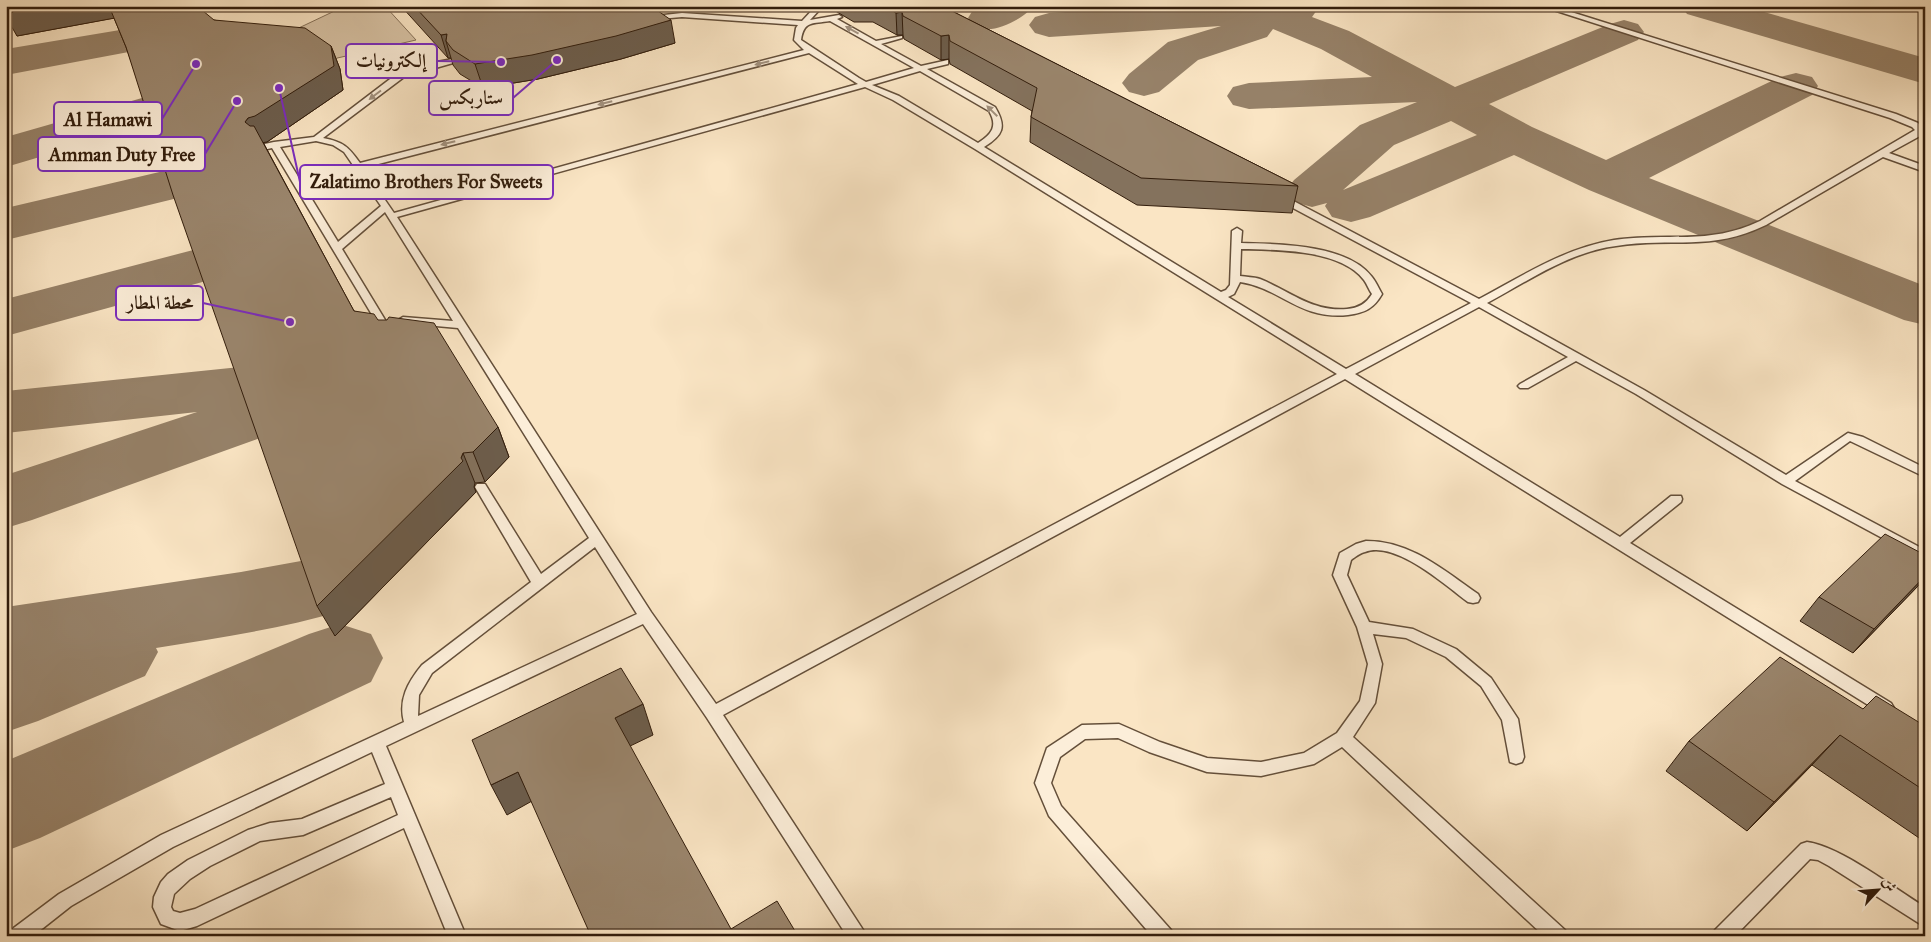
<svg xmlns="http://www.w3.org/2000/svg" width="1931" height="942" font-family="'IM FELL Great Primer',Amiri,serif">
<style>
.green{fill:#d8c3a5;stroke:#857058}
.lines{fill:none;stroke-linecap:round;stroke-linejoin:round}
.taxiway{fill:#968168;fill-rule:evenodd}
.service-casing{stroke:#644f3a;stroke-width:3}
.service{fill:#fceed9;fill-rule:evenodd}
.wall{fill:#84725d;stroke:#321d0c}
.shaded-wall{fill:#6c5d4c;stroke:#321d0c}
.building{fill:#9a856c;stroke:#321d0c}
.oneway{fill:#a1907d}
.leader{fill:none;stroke:#7b2cbf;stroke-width:2}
.callout-dot{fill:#7b2cbf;stroke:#fceed9;stroke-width:2}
.callout{fill:#fceed9;stroke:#7b2cbf;stroke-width:2}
.callout-label{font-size:19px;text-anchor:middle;font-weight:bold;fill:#321d0c}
</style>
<rect width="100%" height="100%" fill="#fae5c4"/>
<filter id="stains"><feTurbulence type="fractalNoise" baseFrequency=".004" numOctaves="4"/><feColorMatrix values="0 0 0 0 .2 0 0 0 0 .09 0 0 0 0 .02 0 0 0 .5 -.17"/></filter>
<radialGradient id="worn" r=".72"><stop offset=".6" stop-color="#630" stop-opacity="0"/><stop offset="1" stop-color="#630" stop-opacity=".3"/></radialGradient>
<polygon class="green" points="345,6 385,6 416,40 333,59 265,44"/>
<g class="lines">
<g class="taxiway">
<path d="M981,6H1033C1026,17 999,31 985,29C982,29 977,27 973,26L968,18L973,10Z"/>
<path d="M1167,6H1315L1317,10L1312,17L1349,31L1455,87L1610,24L1624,20L1638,24L1644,32L1638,40L1489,104L1532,127L1606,160L1780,77L1796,73L1812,77L1818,86L1812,95L1649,178L1925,286V325L1904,320L1589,190L1514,155L1370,217L1351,222L1332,217L1325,206L1327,203L1312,207L1294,202L1286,191L1294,180L1360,125L1417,102L1249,109L1233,105L1227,96L1233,87L1249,83L1372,77L1321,49L1273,29L1267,37L1198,60L1159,92L1144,96L1129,92L1122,83L1129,74L1168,42L1221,26L1049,37L1035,33L1029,25L1035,17L1049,13ZM1451,121L1477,135L1343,190L1394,145Z"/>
<polygon points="1681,6 1743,6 1925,58 1925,84 1687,14"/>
<polygon points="120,30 134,33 140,42 134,51 6,75 6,49"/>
<polygon points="142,98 158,102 165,112 158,122 6,167 6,137"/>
<polygon points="168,170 186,174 194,185 186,196 6,240 6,208"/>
<polygon points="197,249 217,254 226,266 217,278 6,336 6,299"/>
<polygon points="240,367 263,373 273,387 264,400 274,403 284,418 274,433 32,520 6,528 6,475 197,412 6,433 6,391"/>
<path d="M312,559L341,567L353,589L341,611C281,629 218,638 156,648L158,652L145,676L38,721L6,732V607L241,572Z"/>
<polygon points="340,624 371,634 383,658 371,682 40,838 6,851 6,761 309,634"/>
</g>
<defs>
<g id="service">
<path d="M816,6H823L810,20L839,15L842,17L837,19L876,41L902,36V38L881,44L921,66L948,60V64L927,69L995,107C1007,127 1003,135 984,147L1221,292L1226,290L1230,285L1232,231L1237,228L1242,231L1241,243C1279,244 1347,244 1372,277C1376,282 1379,289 1382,294C1374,308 1365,313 1348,315C1299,320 1281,288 1240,282L1234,294L1228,297L1346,369L1471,303L1278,200V196H1284L1479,299C1522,276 1565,248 1614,240C1668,232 1707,246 1760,221L1915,130L1912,127L1890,118L1541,6H1552L1896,114L1918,123L1923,130L1920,136L1889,153L1925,166V172L1883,157L1766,225C1711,252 1672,237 1616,246C1569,252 1528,281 1487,303L1644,390L1786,475L1848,433L1863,437L1925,468V477L1850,441L1795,481L1925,550V561L1782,484L1636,394L1576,361L1528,388H1520L1518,386L1520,384L1568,357L1479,307L1355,374L1620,537L1671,496H1681L1682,499L1681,502L1630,543L1891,703L1894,708L1891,713L1886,714L1881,713L1345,379L723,715L867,936H847L707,718L643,624L386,746L466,936H448L404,828L197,926L180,931L161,924L153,907L154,897L161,882L168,874L188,860L248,830L270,823L302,819L385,784L372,752L173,847L71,906L33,936H9L11,930L59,894L161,835L404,722C398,700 408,682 422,665L531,582L475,487L477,484H485L541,574L589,538L458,328L403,323L398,320L403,317L453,321L385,212L342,249L393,333L388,336L383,333L272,148L263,150L259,147L260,145L274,142L314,137L398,73L421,65L453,59V63L404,77L323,138C343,142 348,146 360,163L804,50L794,40L796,28L798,25L682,17L648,20L645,18L646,17L682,13L802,21ZM830,21L914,68L866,82L859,78L801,40C804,20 813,24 830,21ZM809,53L858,84L394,213L363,168ZM920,71L989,111C998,126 992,134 978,143L899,96L872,85ZM865,87L893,100L975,149L1337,374L716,704L651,612L397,217ZM316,141L333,145L344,152L381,206L338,242L280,147ZM1241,249C1277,250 1340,249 1364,280C1367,284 1369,290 1372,294C1366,304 1358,308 1347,309C1312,312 1290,291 1260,279C1254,277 1246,277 1240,276ZM595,547L637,614L418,716L419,695L432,673ZM391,797L398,815L195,909L180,913L173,911L171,907L174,894L190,879L210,866L260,841L303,835Z"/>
<path d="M1366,541C1411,541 1443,570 1478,594L1480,598L1478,602L1473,603L1468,602C1445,585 1395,540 1365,552C1360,553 1355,557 1351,560L1347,575L1369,622L1413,629L1456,649L1491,678L1518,719L1524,757L1522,762L1516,764L1510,762L1502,720L1481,686L1446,657L1406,638L1373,634L1382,664L1375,703L1353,737L1565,930L1567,936H1544L1342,747L1314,764L1261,776L1207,772L1149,752L1118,738L1085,739L1060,757L1051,783L1061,806L1171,930L1173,936H1152L1049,816L1035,783L1047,748L1082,725L1119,724L1160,742L1207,758L1261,762L1304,753L1337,733L1360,701L1368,664L1357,627L1333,575L1340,553L1356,544Z"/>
<path d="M1807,842C1842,847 1893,888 1925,907V927L1829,866L1818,860L1810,859L1735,936H1713L1715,930L1801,844Z"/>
</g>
</defs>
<use href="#service" class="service-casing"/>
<use href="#service" class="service"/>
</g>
<g class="wall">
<polygon points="6,6 214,20 331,46 340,69 343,90 267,142 263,142 354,311 378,320 498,427 509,457 485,482 475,483 474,487 476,492 335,636 126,47 114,18 17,36"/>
<polygon points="401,6 651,6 675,43 621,59 538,79 483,88 460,74 453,65 451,58 448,58"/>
<polygon points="827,6 942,6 1298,186 1292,213 1137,205 1030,142 1031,117 1032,111 950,64 949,59 941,60 904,39 903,35 897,35 873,22 854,22"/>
<polygon points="1918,586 1853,653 1800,621 1819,597"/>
<polygon points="1925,726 1925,842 1812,765 1747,831 1666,771 1689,741"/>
</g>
<g class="shaded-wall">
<polygon points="43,6 109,6 115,18 17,36 6,17 6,13"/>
<polygon points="902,12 903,35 897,35 896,13"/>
<polygon points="671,20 675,43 621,59 538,79 483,88 475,64"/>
<polygon points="447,34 446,41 451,58 448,58 441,35"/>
<polygon points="949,35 949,59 941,60 941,36"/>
<polygon points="331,46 340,69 343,90 267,142 260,143 245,122 248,118"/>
<polygon points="498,427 509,457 485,482 473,452"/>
<polygon points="463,453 475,483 474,487 476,492 335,636 317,606 461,458"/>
<polygon points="1925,576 1925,578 1918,586 1853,653 1874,629"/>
<polygon points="643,704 653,735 626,748 615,718"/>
<polygon points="1840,735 1812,765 1747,831 1774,802"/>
<polygon points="518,772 532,801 507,815 491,785"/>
</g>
<g class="building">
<polygon points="6,6 43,6 6,13"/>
<polygon points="109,6 197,6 214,20 305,28 331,46 334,66 255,116 248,118 245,122 250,126 254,126 354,311 374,314 378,320 387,320 389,317 434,323 498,427 473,452 463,453 461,458 463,461 317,606 173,195 126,47"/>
<polygon points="414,6 651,6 671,20 616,36 532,55 475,64 453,50 446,41 447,34 441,35"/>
<polygon points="884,6 942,6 1298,186 1141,178 1031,117 1037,88 950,41 949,35 941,36 903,16 902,12 896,13"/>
<polygon points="1885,534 1925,555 1925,576 1874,629 1819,597"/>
<polygon points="1780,657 1863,709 1876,696 1925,726 1925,791 1840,735 1774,802 1689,741"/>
<polygon points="621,668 643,704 615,718 731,929 777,901 798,936 591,936 518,772 491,785 472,740"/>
</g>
<defs><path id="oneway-solid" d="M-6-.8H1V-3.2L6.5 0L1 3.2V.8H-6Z" transform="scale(1.25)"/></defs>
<g class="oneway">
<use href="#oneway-solid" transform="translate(852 30) rotate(-151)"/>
<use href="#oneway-solid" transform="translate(762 63) rotate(166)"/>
<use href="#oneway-solid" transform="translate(375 95) rotate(143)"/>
<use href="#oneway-solid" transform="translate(605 103) rotate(166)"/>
<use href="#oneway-solid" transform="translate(992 111) rotate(-135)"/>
<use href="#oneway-solid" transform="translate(448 143) rotate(166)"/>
</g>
<path class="leader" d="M501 62L437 61M557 60L513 98M196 64L162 119M237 101L205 154M279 88L300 182M290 322L203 303"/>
<g class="callout-dot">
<circle cx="501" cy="62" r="5"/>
<circle cx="557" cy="60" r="5"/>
<circle cx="196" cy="64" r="5"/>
<circle cx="237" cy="101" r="5"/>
<circle cx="279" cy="88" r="5"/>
<circle cx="290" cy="322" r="5"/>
</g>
<g class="callout">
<rect x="346" y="44" width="91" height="34" rx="5"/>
<rect x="429" y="81" width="84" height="34" rx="5"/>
<rect x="54" y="102" width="108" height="34" rx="5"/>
<rect x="38" y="137" width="167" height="34" rx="5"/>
<rect x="300" y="165" width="253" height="34" rx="5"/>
<rect x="116" y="286" width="87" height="34" rx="5"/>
</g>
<g class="callout-label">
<text x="391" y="67">إلكترونيات</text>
<text x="471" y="104">ستاربكس</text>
<text x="108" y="126">Al Hamawi</text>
<text x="122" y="161">Amman Duty Free</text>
<text x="426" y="188">Zalatimo Brothers For Sweets</text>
<text x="160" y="309">محطة المطار</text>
</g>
<rect width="1931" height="942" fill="none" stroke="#fae5c4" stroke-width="25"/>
<rect x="8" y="8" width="1916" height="927" fill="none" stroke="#321d0c" stroke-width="2.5"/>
<rect x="12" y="12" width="1906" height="917" fill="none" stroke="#321d0c"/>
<g transform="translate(1878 890) rotate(64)" stroke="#fceed9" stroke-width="4" paint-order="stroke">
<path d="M0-4L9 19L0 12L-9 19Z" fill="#321d0c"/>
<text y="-8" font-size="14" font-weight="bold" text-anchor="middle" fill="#321d0c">ش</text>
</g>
<rect width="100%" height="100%" filter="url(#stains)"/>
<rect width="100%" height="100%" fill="url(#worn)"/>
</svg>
